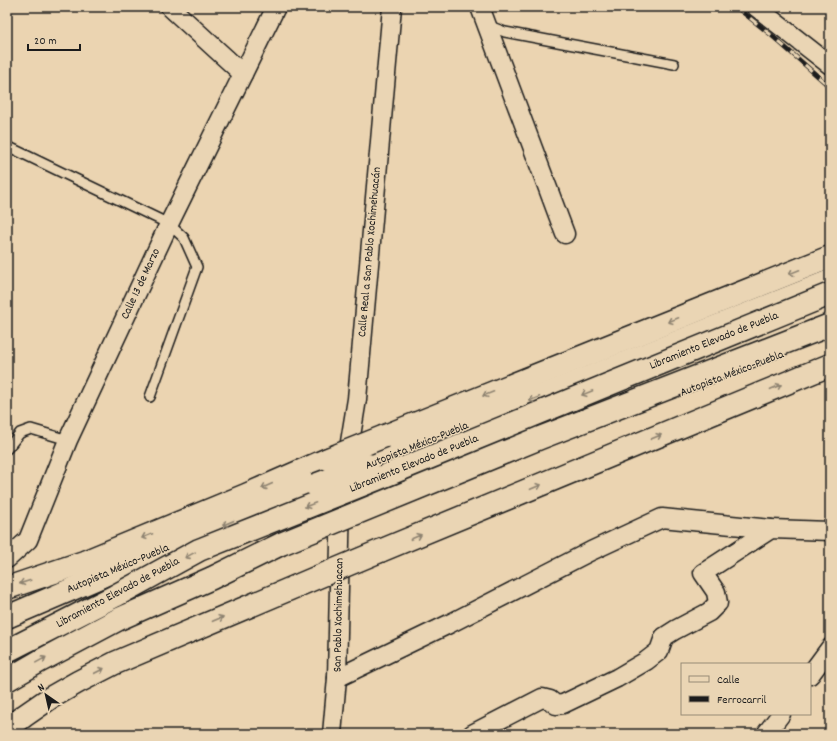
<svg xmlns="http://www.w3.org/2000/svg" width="837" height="741" font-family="Dekko,sans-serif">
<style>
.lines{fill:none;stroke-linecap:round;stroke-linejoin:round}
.service-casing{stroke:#1c1c1c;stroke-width:12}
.minor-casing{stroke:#1c1c1c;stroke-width:21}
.primary-casing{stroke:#1c1c1c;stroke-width:25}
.motorway-casing{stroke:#1c1c1c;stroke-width:25}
.service{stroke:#ead5b4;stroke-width:9}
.minor{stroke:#ead5b4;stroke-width:18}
.primary{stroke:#ead5b4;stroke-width:22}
.motorway{stroke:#ead5b4;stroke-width:22}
.rail-casing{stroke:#1c1c1c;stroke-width:4.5}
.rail{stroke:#ead5b4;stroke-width:3;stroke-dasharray:9;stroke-linecap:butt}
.primary-bridge-casing{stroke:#1c1c1c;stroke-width:25;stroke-linecap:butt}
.motorway-bridge-casing{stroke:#1c1c1c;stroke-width:25;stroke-linecap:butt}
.primary-bridge{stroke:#ead5b4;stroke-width:22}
.motorway-bridge{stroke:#ead5b4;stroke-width:22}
.oneway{stroke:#8d8270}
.labels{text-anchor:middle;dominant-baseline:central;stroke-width:3;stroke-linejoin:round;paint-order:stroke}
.street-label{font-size:12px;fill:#1c1c1c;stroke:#ead5b4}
</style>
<rect width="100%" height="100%" fill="#ebd4b1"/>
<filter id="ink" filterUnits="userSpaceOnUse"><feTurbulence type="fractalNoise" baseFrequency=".025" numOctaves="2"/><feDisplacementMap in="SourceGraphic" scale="8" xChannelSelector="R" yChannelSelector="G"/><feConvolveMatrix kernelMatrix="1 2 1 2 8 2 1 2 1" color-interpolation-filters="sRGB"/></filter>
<g filter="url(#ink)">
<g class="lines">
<defs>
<g id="service">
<polyline points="487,25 505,32 674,64"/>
<polyline points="7,146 169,224 184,238 197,267 150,397"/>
<polyline points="7,449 20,433 31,429 68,440"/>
</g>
<g id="minor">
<polyline points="170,7 243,74"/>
<polyline points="480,7 565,234"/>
<polyline points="756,7 830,65"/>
<polyline points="7,559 28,540 68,440 169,224 276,7"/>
<polyline points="810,675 830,648"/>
<polyline points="337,678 449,624 591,551 662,518 771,529"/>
<polyline points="332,734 337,678 341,497 357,399 392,7"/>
<polyline points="472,734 542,698 550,700 556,705 563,704 617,678 646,661 659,651 664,637 675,630 709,612 718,603 716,592 703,573 771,529 830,531"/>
<polyline points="766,734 781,714"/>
</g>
<g id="primary">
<polyline points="385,436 830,257"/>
<polyline points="380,551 830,365"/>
<polyline points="7,588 84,562 246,495 328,459"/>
<polyline points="7,729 24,716 50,698 78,682 115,663 325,574"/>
</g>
<g id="motorway">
<polyline points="368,465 830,281"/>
<polyline points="7,617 315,485"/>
<polyline points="47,639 112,614"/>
</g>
</defs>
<use href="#service" class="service-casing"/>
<use href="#minor" class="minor-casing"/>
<use href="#primary" class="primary-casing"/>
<use href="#motorway" class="motorway-casing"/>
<use href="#service" class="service"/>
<use href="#minor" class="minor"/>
<use href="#primary" class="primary"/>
<use href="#motorway" class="motorway"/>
<defs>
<polyline id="rail" points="736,7 770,34 830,87"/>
</defs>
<use href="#rail" class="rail-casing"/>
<use href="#rail" class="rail"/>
<defs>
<g id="primary-bridge">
<polyline points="328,459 385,436"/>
<polyline points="325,574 380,551"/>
</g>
<g id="motorway-bridge">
<polyline points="315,485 368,465"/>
<polyline points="7,651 115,596 199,550 377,479 830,294"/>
<polyline points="7,680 40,661 119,619 212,578 281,544 540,438 830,325"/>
</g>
</defs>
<use href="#primary-bridge" class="primary-bridge-casing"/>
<use href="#motorway-bridge" class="motorway-bridge-casing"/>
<use href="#primary-bridge" class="primary-bridge"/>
<use href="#motorway-bridge" class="motorway-bridge"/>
</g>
<defs><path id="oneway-shaft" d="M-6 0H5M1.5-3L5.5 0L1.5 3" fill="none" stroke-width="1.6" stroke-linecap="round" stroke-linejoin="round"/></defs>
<g class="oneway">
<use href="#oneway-shaft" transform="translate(794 272) rotate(158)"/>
<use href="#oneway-shaft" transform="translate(673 320) rotate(158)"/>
<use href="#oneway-shaft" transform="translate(776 387) rotate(-23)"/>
<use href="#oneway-shaft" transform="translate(587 393) rotate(158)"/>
<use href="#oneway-shaft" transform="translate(488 394) rotate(158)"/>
<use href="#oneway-shaft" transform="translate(534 399) rotate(158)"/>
<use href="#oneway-shaft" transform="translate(656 437) rotate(-23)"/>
<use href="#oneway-shaft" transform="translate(267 486) rotate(156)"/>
<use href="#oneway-shaft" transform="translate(536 487) rotate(-23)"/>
<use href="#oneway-shaft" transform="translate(310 505) rotate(159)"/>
<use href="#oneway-shaft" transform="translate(228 523) rotate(157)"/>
<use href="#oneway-shaft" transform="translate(147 536) rotate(158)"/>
<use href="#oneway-shaft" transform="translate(416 537) rotate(-23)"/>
<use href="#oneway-shaft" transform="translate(190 555) rotate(151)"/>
<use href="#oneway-shaft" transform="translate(25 582) rotate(162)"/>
<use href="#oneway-shaft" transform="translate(218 619) rotate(-23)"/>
<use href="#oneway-shaft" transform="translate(41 660) rotate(-29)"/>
<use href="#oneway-shaft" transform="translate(99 671) rotate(-27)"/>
</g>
</g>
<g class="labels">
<g class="street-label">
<text transform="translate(370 252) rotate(-85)">Calle Real a San Pablo Xochimehuacán</text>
<text transform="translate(141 284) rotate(-65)">Calle 13 de Marzo</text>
<text transform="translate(714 341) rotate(-22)">Libramiento Elevado de Puebla</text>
<text transform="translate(732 374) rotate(-21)">Autopista México-Puebla</text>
<text transform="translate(417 446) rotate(-22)">Autopista México-Puebla</text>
<text transform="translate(414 464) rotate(-22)">Libramiento Elevado de Puebla</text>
<text transform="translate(118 569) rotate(-23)">Autopista México-Puebla</text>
<text transform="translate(118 593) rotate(-28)">Libramiento Elevado de Puebla</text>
<text transform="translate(339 615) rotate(-89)">San Pablo Xochimehuacan</text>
</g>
</g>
<rect width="837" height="741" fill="none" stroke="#ead5b4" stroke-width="24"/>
<rect x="12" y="12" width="813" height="717" fill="none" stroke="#1c1c1c" stroke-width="1.5" filter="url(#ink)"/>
<rect x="681" y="663" width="130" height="52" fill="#ead5b4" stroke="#988b77"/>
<rect x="689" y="676" width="20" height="6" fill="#ead5b4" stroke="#988b77"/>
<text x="717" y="683" font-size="12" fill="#1c1c1c">Calle</text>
<rect x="689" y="696" width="20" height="6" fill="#1c1c1c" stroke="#988b77"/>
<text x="717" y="703" font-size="12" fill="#1c1c1c">Ferrocarril</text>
<g transform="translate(46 695) rotate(326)" stroke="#ead5b4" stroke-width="3" paint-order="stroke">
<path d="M0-3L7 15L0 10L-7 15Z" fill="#1c1c1c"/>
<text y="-6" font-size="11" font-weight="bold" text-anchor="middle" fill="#1c1c1c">N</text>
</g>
<path d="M28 44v6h52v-6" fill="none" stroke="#1c1c1c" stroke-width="2"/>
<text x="34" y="44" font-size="12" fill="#1c1c1c" stroke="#ead5b4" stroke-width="3" paint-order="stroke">20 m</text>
</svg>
